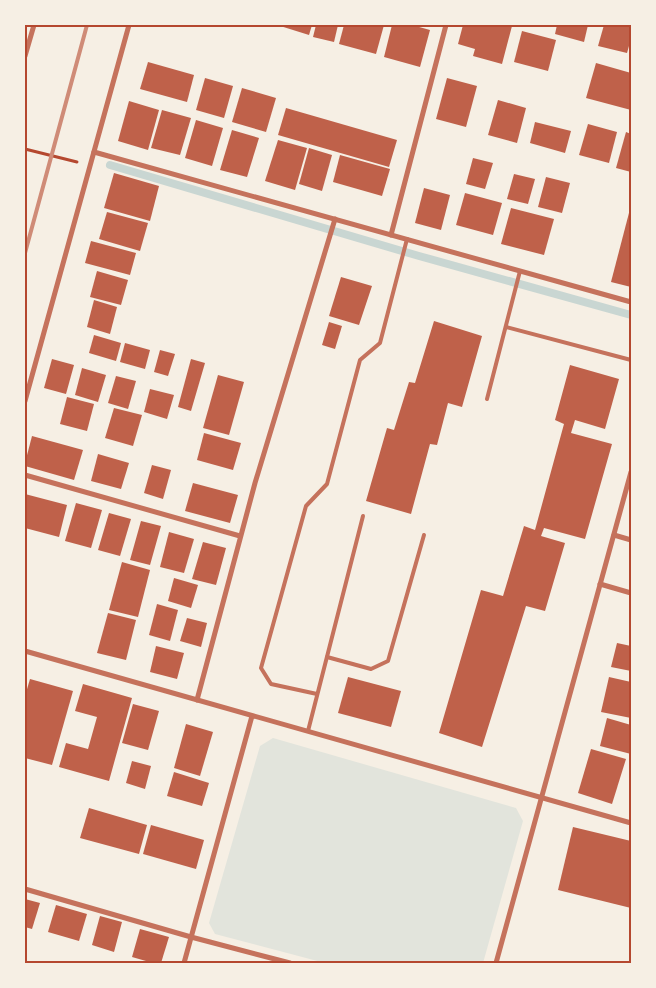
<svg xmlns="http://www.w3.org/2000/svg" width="656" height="988" font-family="Poppins,sans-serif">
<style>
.green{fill:#e2e4dc}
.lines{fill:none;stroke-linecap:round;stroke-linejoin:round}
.stream{stroke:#c9d6d2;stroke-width:8}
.building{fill:#bf614a}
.path{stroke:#b5482f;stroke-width:3}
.service{stroke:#c5725c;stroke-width:4}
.minor{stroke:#c5725c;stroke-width:5}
.rail{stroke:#cf8b77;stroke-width:4}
.neatline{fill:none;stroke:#b5482f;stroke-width:2}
</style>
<rect width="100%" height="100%" fill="#f6efe4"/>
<polygon class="green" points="273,738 516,808 523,821 483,963 325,963 215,934 209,923 260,746"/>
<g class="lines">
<polyline class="stream" points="110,165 419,256 631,315"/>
</g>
<g class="building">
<polygon points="277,25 312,25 309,35"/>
<polygon points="316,25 338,25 334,42 313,37"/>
<polygon points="344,25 384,25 376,54 339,44"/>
<polygon points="392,25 412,25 430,30 420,67 384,57"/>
<polygon points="463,25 474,25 481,27 481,25 508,25 512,26 502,64 473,56 475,49 458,44"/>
<polygon points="557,25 588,25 584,42 555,34"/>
<polygon points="604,25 631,25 631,39 627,53 598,46"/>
<polygon points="522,31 556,40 548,71 514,62"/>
<polygon points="148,62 194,75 187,102 140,89"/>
<polygon points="596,63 631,73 631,110 586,98"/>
<polygon points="205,78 233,86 224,118 196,110"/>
<polygon points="447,78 477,86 466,127 436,119"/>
<polygon points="242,88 276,98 266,132 232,122"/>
<polygon points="498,100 526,108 517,143 488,135"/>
<polygon points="129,101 159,110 148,150 118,141"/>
<polygon points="286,108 397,140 389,167 278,135"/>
<polygon points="162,110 191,118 180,155 151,148"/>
<polygon points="196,120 223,128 212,166 185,158"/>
<polygon points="535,122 571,131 565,153 530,143"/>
<polygon points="588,124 617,132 609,163 579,155"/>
<polygon points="232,130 259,138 247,177 220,170"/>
<polygon points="626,132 631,134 631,172 616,168"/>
<polygon points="278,140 307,148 295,190 265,181"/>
<polygon points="309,148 332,155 322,191 299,184"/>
<polygon points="340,155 390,169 382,196 333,182"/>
<polygon points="473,158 493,163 485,189 466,184"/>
<polygon points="114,173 159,186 150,221 104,208"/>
<polygon points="514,174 535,179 528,204 507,199"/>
<polygon points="546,177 570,183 562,213 538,207"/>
<polygon points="424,188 450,195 441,230 415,223"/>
<polygon points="465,193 502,203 493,235 456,225"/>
<polygon points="511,208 554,219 544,255 501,244"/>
<polygon points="630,209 631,209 631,287 611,282"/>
<polygon points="107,212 148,223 140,251 99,239"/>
<polygon points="91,241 136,253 130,275 85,263"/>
<polygon points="97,271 128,280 121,305 90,297"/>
<polygon points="341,277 372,286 359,325 329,316"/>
<polygon points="94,300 117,307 110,334 87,327"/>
<polygon points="434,321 482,336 462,407 448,403 437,445 430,444 411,514 366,501 387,428 394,430 409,382 415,383"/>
<polygon points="329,322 342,326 335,349 322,345"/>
<polygon points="94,335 121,343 116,361 89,353"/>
<polygon points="125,343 150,350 145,369 120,362"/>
<polygon points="160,350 175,354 168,376 154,372"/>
<polygon points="52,359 74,365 66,394 44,388"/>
<polygon points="191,359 205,363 191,411 178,407"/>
<polygon points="570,365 619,379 605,429 575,420 571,433 612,444 585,539 544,528 541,536 565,543 545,611 526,606 482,747 439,733 481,590 503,596 524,526 535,530 564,424 555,420"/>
<polygon points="82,368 106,375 98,402 75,395"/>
<polygon points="218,375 244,382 229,435 203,428"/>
<polygon points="116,376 136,381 128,409 108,403"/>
<polygon points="150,389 174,395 167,419 144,412"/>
<polygon points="67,397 94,404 87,431 60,424"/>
<polygon points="114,408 142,415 133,446 105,438"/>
<polygon points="204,433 241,443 233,470 197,460"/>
<polygon points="32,436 83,450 74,480 25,466 25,463"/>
<polygon points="98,454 129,463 121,489 91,481"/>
<polygon points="152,465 171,470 163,499 144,493"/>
<polygon points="193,483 238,495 230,523 185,511"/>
<polygon points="25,494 67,505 59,537 25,528"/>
<polygon points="76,503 102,510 91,548 65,541"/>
<polygon points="109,513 131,519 120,556 98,550"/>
<polygon points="141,521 161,526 150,565 130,560"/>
<polygon points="169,532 194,539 184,573 160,567"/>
<polygon points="203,542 226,548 216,585 192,579"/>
<polygon points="122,562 150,570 138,617 109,610"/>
<polygon points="174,578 198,585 191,608 168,601"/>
<polygon points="157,604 178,610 170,641 149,635"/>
<polygon points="108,613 136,620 126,660 97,653"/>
<polygon points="187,618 207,623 201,647 180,641"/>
<polygon points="617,643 631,646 631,671 611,667"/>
<polygon points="156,646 184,653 177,679 150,672"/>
<polygon points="348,677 401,691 391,727 338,713"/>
<polygon points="609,677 631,682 631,718 601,712"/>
<polygon points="30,679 73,691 52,765 25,758 25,696"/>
<polygon points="83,684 132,698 109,781 59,767 66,743 88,749 97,717 75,711"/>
<polygon points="133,704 159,711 148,750 122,743"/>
<polygon points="607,718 631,725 631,754 600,746"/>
<polygon points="186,724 213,732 200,776 174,768"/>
<polygon points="591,749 626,759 612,804 578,793"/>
<polygon points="132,761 151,766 145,789 126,783"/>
<polygon points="174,772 209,783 202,806 167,796"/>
<polygon points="89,808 147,825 139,854 80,838"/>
<polygon points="151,825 204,840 196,869 143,854"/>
<polygon points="573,827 631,841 631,908 558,890"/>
<polygon points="25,899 40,903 32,929 25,927"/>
<polygon points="56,905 87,914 79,941 48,932"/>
<polygon points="100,916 122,922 114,952 92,945"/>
<polygon points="140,929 169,937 161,963 153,963 132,957"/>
</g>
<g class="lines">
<polyline class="path" points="25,149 77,162"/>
<g class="service">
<polyline points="506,327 631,360"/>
<polyline points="487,399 520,271"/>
<polyline points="327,657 371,669 388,661 424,535"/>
<polyline points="317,694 271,684 261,668 306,506 327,484 360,360 380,343 407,239"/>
<polyline points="308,731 363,516"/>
</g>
<g class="minor">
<polyline points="25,56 34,25"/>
<polyline points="94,152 631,302"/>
<polyline points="391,235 446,25"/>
<polyline points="25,401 129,25"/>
<polyline points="25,475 240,536"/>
<polyline points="614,535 631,540"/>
<polyline points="600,584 631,593"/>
<polyline points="25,651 631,823"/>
<polyline points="197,700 255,483 335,219"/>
<polyline points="25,889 191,937 290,963"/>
<polyline points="184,963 252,716"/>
<polyline points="496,963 631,472"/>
</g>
<polyline class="rail" points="25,253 87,25"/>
</g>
<rect width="656" height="988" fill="none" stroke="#f6efe4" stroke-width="52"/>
<rect x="26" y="26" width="604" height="936" class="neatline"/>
</svg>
